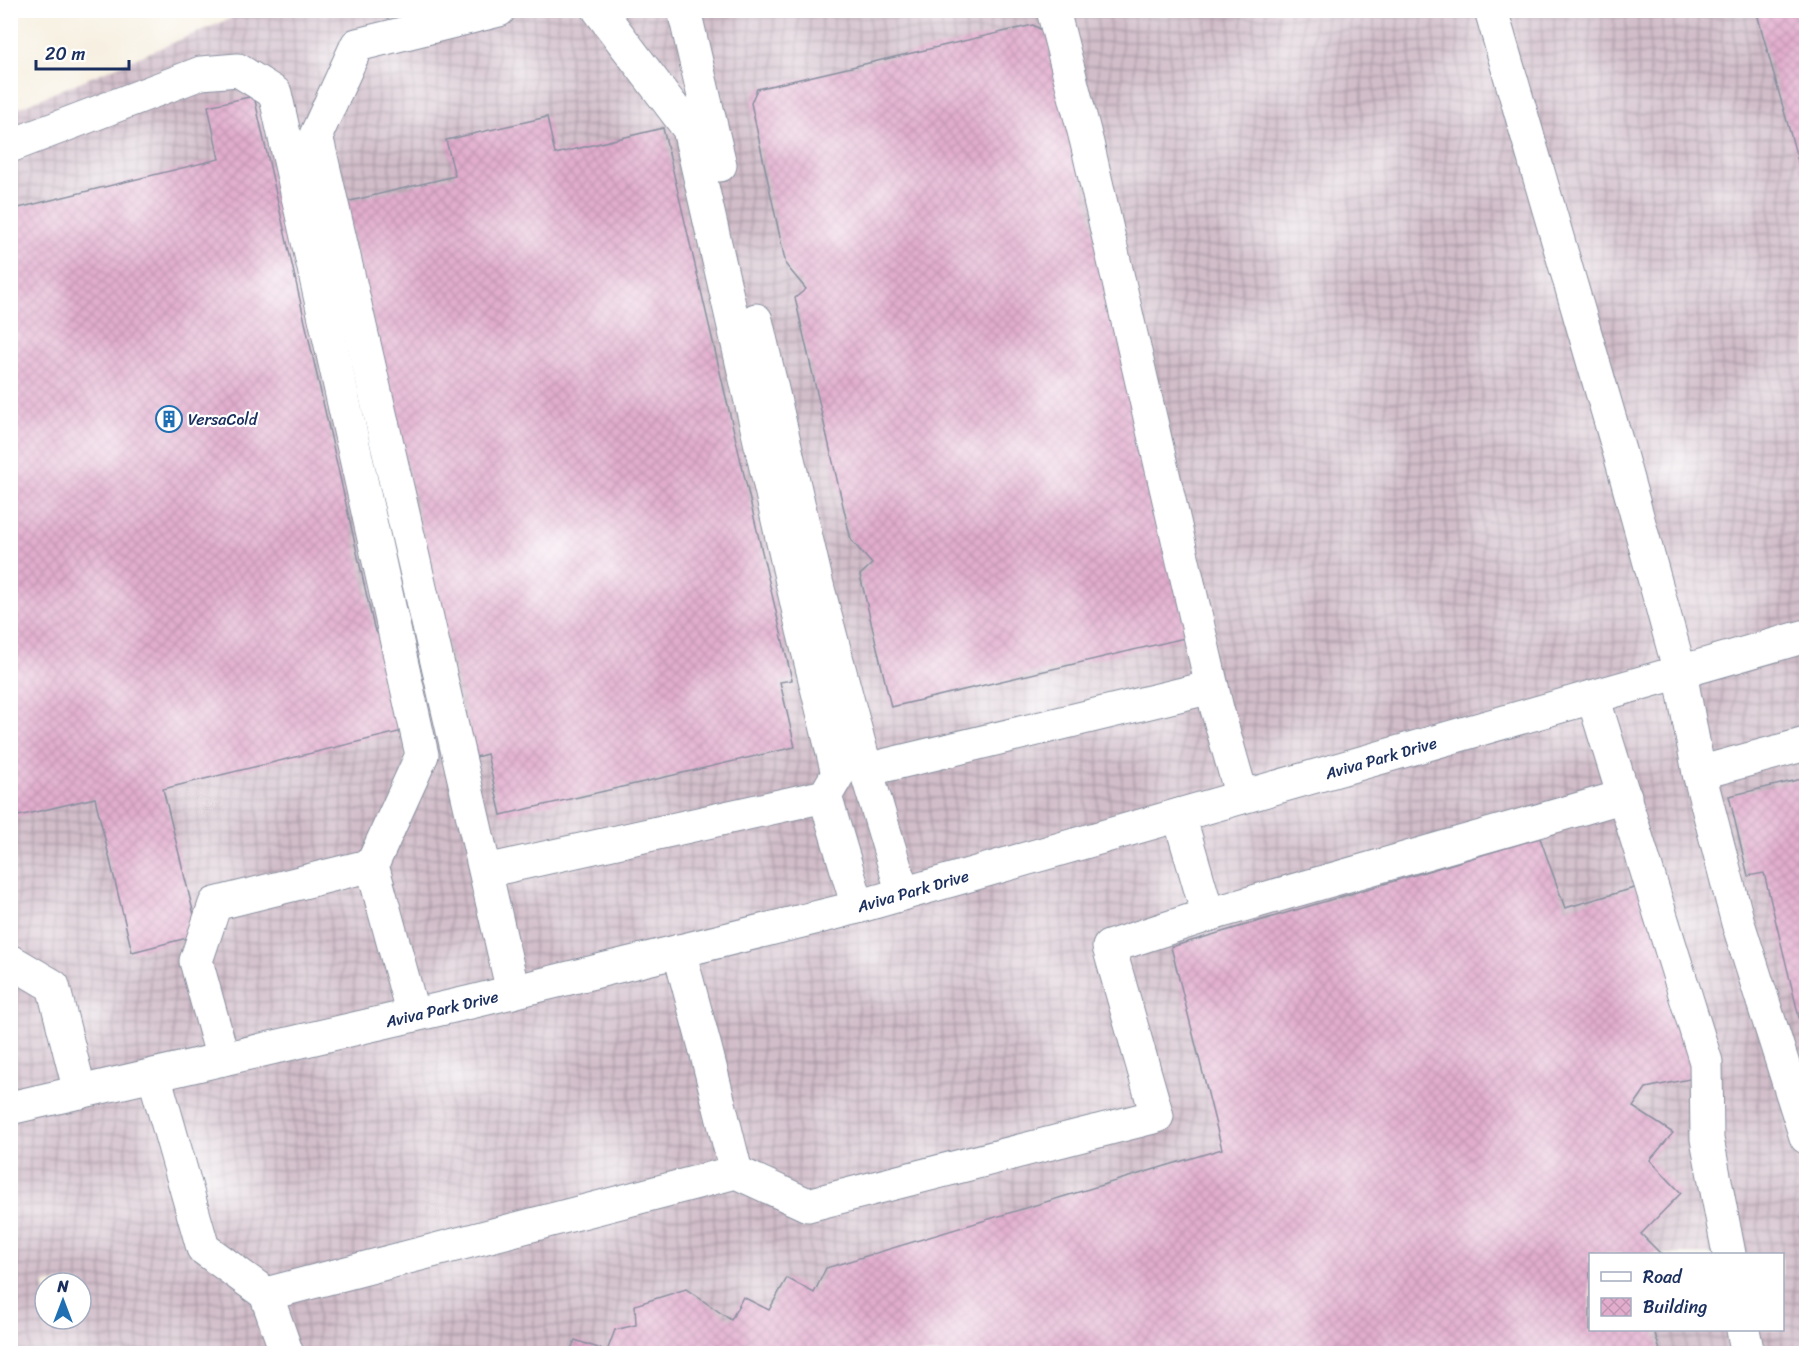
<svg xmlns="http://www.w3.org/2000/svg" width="1817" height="1364" font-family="Sriracha,sans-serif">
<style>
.industrial{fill:url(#industrial-grid);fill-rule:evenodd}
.building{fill:url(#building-cross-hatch)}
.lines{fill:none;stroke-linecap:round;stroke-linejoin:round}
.minor-casing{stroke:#8990a0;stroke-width:35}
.minor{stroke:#fff;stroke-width:33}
.labels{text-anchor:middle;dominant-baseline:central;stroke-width:4.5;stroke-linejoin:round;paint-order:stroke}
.poi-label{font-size:16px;fill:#1b2f5e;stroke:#fff;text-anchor:start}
.street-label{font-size:16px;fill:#1b2f5e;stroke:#fff}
</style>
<defs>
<pattern id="industrial-grid" width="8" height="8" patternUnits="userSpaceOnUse" patternTransform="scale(1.5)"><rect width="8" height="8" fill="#d1bdc9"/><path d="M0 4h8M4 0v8" fill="none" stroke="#a99aa6"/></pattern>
<pattern id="building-cross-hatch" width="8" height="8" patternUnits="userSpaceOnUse" patternTransform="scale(1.5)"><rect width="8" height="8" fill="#e2adcd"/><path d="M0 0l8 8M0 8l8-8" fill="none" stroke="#c195b2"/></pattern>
</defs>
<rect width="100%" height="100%" fill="#fff"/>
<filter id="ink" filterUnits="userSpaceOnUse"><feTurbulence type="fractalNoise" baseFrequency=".0167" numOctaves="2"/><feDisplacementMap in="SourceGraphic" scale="12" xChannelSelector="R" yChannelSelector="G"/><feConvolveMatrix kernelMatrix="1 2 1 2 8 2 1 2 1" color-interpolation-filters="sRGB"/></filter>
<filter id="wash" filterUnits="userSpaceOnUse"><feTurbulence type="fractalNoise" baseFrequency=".008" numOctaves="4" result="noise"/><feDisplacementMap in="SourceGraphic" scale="24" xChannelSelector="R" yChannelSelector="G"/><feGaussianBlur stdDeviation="1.35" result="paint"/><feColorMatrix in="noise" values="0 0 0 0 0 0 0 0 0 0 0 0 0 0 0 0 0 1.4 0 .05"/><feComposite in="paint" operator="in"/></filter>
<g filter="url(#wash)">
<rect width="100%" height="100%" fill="#f7f0e1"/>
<path class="industrial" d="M248,11H1806V1353L11,1354V111ZM1590,1254H1782V1330H1590ZM45,1283H81V1319H45Z"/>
<g id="blocks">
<g class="building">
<polygon points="1756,10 1806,10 1806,190"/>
<polygon points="1033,25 1047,33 1189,637 891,707 860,575 872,564 851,540 795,298 806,289 786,265 751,103 757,89"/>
<polygon points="254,96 374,628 386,647 407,730 163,789 199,935 132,952 95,798 10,818 10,210 219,159 208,106"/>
<polygon points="547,117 555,154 663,128 792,680 780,682 795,747 501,815 487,754 476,757 346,202 455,176 446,140"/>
<polygon points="1806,778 1806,1046 1764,873 1748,876 1729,796"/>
<polygon points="1540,838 1565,908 1648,884 1704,1076 1646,1088 1633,1107 1673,1133 1650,1160 1681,1193 1641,1234 1661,1254 1590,1254 1590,1330 1654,1330 1661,1354 569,1354 575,1340 607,1351 615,1330 636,1325 635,1305 686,1289 731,1320 743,1297 769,1310 787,1278 814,1293 826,1268 1222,1149 1171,947"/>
</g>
</g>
</g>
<g filter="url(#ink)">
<use href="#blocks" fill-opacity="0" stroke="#8990a0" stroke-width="1.5"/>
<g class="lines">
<defs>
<g id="minor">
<polyline points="499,10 357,45 316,135 513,992"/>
<polyline points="684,10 720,165"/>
<polyline points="1053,10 1087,143 1217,709 1242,797"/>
<polyline points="1491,10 1620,454 1680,672 1699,773 1806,744"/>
<polyline points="10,146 201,73 238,70 275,93 422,755 372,865"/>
<polyline points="756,320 817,585 866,770 903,894"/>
<polyline points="1593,697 1706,1062 1707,1139 1729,1254"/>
<polyline points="866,770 1212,687"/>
<polyline points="1699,773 1738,923 1806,1137"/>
<polyline points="825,796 858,907"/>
<polyline points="1179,815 1208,915"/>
<polyline points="486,871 825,796 838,774 803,630 689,129 599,10"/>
<polyline points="679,951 706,1051 736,1172"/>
<polyline points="10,964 14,963 53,986 80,1092"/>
<polyline points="223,1059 196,961 215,904 372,865 413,1015"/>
<polyline points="154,1075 203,1248 266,1294 287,1354"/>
<polyline points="10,1108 471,1002 843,911 1806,636"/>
<polyline points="266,1294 736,1172 808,1205 1157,1116 1109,947 1208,915 1625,796"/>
<polyline points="1743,1330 1748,1354"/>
</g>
</defs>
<use href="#minor" class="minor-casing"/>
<use href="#minor" class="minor"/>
</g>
</g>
<defs>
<symbol id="building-ring" viewBox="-11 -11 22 22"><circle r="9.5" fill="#fff" stroke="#1f6fb2" stroke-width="1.5"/><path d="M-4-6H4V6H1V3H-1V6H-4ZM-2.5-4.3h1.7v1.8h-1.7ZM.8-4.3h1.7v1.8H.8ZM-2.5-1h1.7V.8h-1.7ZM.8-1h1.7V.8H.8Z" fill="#1f6fb2"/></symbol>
</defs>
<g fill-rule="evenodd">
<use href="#building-ring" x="154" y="404" width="30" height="30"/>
</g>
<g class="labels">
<g class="poi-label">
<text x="188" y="419">VersaCold</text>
</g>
<g class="street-label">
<text transform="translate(1381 758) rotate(-16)">Aviva Park Drive</text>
<text transform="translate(913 891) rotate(-16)">Aviva Park Drive</text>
<text transform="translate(442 1009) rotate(-13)">Aviva Park Drive</text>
</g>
</g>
<rect width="1817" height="1364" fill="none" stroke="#fff" stroke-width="36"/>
<rect x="1589" y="1253" width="195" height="78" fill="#ffffff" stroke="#a4acbf" stroke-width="1.5"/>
<rect x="1601" y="1272" width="30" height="9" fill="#ffffff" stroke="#a4acbf" stroke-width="1.5"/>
<text x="1643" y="1283" font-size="18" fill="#1b2f5e">Road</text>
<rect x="1601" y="1298" width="30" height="18" fill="url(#building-cross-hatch)" stroke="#a4acbf" stroke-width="1.5"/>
<text x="1643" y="1313" font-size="18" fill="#1b2f5e">Building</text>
<g transform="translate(63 1301)"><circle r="28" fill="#ffffff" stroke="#a4acbf" stroke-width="1.5"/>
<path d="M0-4.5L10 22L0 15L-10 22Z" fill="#1f6fb2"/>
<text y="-9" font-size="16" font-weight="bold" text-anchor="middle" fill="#1b2f5e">N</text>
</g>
<path d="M36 60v9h93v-9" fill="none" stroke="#1b2f5e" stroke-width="3"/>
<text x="45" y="60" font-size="18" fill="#1b2f5e" stroke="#ffffff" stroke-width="4.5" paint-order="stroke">20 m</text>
</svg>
